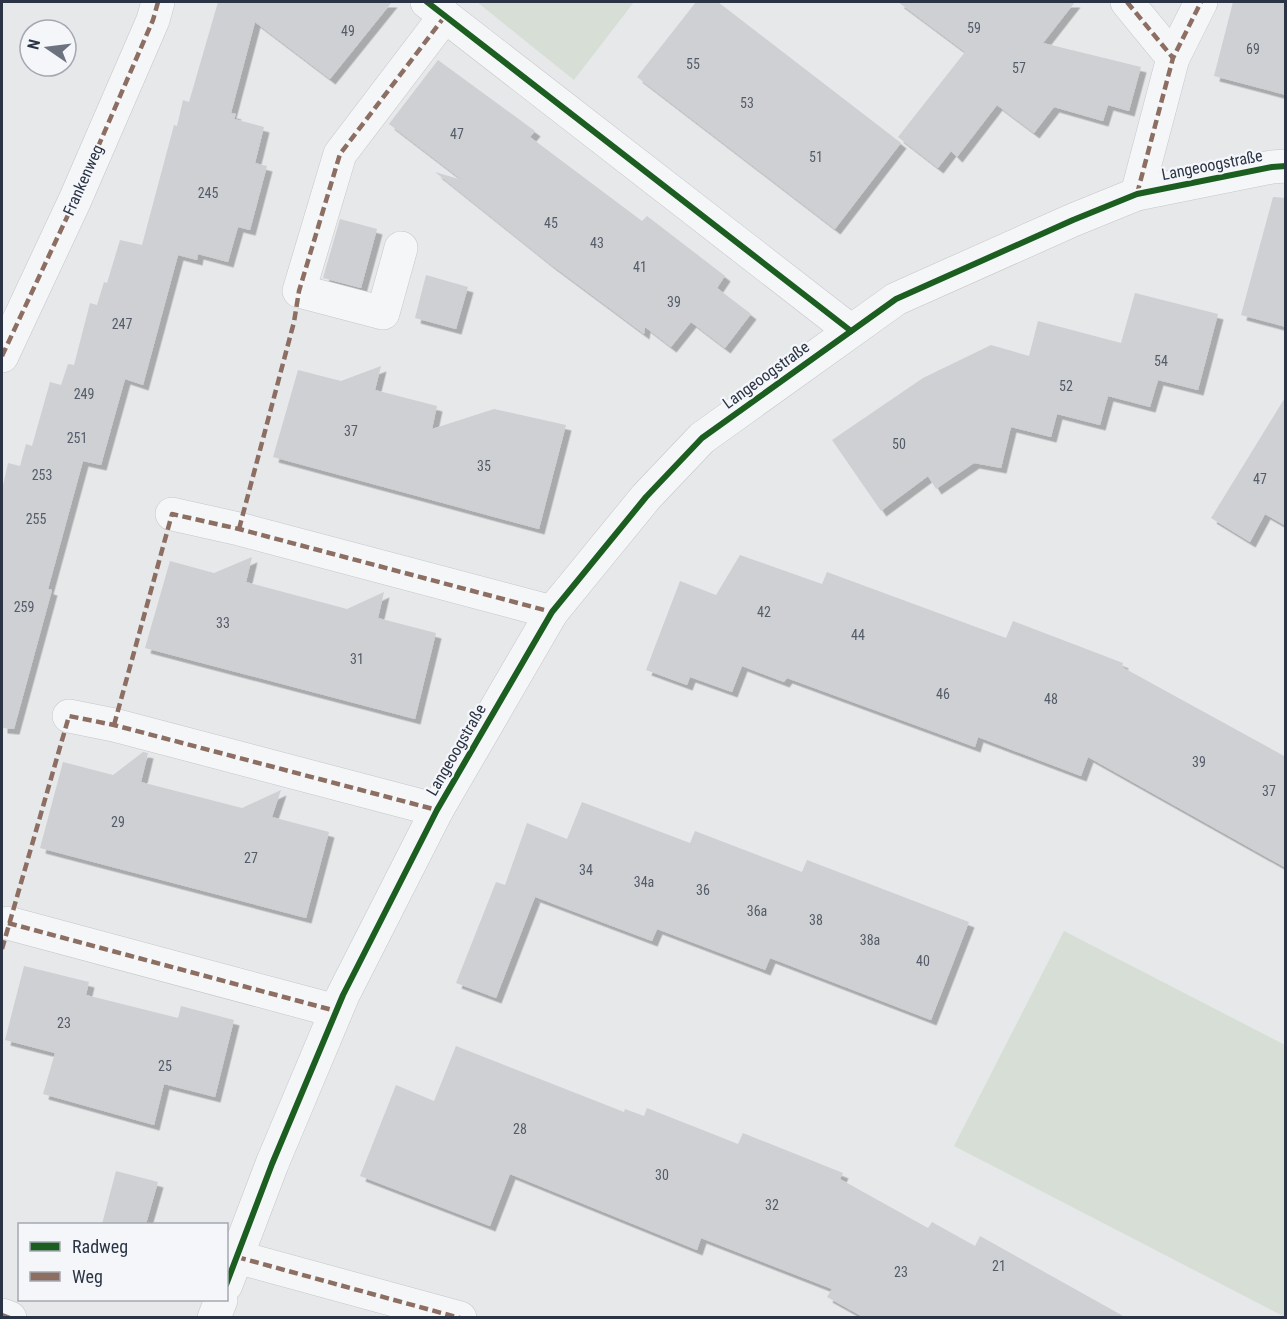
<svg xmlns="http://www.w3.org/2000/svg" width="1287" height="1319" font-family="'Roboto Condensed',sans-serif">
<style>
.green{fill:#d6ded6}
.building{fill:#ced0d3;filter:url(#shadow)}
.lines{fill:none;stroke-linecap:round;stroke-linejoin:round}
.minor-casing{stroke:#c4c6c8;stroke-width:34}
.minor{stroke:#f5f6f7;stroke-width:33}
.quiet{stroke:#8d6e63;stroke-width:4.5;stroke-dasharray:9 4.5;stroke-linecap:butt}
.cycleway-casing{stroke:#f4f6f9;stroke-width:10}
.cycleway{stroke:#1b5e20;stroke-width:6}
.labels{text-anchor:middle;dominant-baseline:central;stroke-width:4.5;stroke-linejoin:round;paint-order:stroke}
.number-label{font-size:14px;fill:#545c69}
.street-label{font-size:16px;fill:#2b3445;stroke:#f4f6f9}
</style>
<defs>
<filter id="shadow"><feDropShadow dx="5.5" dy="5.5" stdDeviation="0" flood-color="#0004"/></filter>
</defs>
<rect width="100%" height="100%" fill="#e6e8ea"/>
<g class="green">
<polygon points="477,2 634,2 574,80"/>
<polygon points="1064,931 1285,1045 1285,1317 954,1146"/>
</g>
<g class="building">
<polygon points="218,2 392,2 330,79 255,22 231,113 236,114 234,119 264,127 255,163 267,166 250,230 238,227 228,262 198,254 197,260 178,255 143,385 125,379 101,465 83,461 48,589 52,590 14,729 2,728 2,490 8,463 20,466 26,444 32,446 50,382 61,385 68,364 74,365 90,303 97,305 104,282 107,283 120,240 142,245 174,125 177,126 183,100 189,102"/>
<polygon points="696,2 718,2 901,143 835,229 637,77"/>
<polygon points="898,2 1075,2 1043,43 1141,67 1129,111 1108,105 1103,121 1054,107 1034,133 997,105 957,157 951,151 938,168 898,137 965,52"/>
<polygon points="1233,2 1286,2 1286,95 1214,76"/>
<polygon points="438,60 535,131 530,137 642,221 647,216 725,276 717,288 751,314 725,348 691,322 671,347 645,327 644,334 550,264 435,172 462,180 389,124"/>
<polygon points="1273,197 1286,198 1286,327 1241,315"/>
<polygon points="340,219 377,229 361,288 323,278"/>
<polygon points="426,275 468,287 456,329 415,318"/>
<polygon points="1135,293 1218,314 1198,390 1158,380 1150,407 1108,396 1100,425 1057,414 1051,437 1011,427 1001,468 974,463 936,489 928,476 881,511 832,440 923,378 991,345 1029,356 1038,321 1121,343"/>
<polygon points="381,366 375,390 437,406 432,429 494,409 566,425 539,529 273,457 298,370 341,381"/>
<polygon points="1286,396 1286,526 1265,514 1250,542 1211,518"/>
<polygon points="740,555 822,584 827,572 1006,638 1013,621 1123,663 1122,667 1286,757 1286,868 1088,757 1081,776 978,737 975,747 787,678 784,682 742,666 732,692 690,677 687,685 646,670 680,581 716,595"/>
<polygon points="252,557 246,582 347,609 384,592 378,618 436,633 415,719 145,648 170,561 214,573"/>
<polygon points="143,752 148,753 141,782 242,808 281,790 272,817 329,832 306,918 40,848 63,762 113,775"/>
<polygon points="582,802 690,843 695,831 802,872 807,860 969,922 931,1020 770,958 765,970 657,929 652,941 522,892 535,897 496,998 456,983 496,882 505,885 527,823 567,839"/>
<polygon points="24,966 89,982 86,995 178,1018 181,1006 234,1020 215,1097 164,1084 154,1125 43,1094 55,1053 5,1040"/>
<polygon points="456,1046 624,1112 625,1109 644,1116 647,1108 738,1144 743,1133 843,1173 840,1179 928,1228 932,1222 975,1246 980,1236 1125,1317 863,1317 827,1297 832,1289 701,1238 697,1250 510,1174 490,1226 360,1176 396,1085 434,1101"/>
<polygon points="116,1171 158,1182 146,1224 102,1224"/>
</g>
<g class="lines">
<defs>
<g id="minor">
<polyline points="427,2 851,331"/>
<polyline points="1127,2 1173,58"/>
<polyline points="1137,194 1173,58 1201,2"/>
<polyline points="401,248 383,313 299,291 340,154 445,16"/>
<polyline points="2,356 75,200 153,20 158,2"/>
<polyline points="172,514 239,529 552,612"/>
<polyline points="69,716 114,725 437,810"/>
<polyline points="8,923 336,1011"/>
<polyline points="237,1257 460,1318"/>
<polyline points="226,1285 272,1164 343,995 437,810 552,612 646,497 702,438 896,299 1073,220 1137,194 1272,167 1286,166"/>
<polyline points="2,1315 10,1318"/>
<polyline points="214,1318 221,1300"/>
</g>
</defs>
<use href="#minor" class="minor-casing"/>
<use href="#minor" class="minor"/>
<g class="quiet">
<polyline points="1127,2 1173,58"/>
<polyline points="1137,194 1173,58 1201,2"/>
<polyline points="2,356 75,200 153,20 158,2"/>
<polyline points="239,529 294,322 299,291 340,154 445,16"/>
<polyline points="114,725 172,514 239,529 552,612"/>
<polyline points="8,923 336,1011"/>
<polyline points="2,949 69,716 114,725 437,810"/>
<polyline points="237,1257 460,1318"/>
<polyline points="2,1315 10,1318"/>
</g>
<defs>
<g id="cycleway">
<polyline points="427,2 851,331"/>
<polyline points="226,1285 272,1164 343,995 437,810 552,612 646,497 702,438 896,299 1073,220 1137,194 1272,167 1286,166"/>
</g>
</defs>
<use href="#cycleway" class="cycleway-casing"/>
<use href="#cycleway" class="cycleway"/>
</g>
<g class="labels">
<g class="number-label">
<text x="974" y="28">59</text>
<text x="348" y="31">49</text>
<text x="1253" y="49">69</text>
<text x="693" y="64">55</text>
<text x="1019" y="68">57</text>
<text x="747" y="103">53</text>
<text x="457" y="134">47</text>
<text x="816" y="157">51</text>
<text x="208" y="193">245</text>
<text x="551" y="223">45</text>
<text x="597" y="243">43</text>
<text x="640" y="267">41</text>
<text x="674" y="302">39</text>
<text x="122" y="324">247</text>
<text x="1161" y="361">54</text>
<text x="1066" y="386">52</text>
<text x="84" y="394">249</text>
<text x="351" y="431">37</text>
<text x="77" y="438">251</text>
<text x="899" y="444">50</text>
<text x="484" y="466">35</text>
<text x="42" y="475">253</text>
<text x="1260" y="479">47</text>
<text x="36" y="519">255</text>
<text x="24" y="607">259</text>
<text x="764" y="612">42</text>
<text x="223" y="623">33</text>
<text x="858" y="635">44</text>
<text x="357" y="659">31</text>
<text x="943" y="694">46</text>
<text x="1051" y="699">48</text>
<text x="1199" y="762">39</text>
<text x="1269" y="791">37</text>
<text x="118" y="822">29</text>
<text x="251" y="858">27</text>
<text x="586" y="870">34</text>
<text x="644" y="882">34a</text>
<text x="703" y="890">36</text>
<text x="757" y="911">36a</text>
<text x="816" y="920">38</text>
<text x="870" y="940">38a</text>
<text x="923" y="961">40</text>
<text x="64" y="1023">23</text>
<text x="165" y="1066">25</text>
<text x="520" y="1129">28</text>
<text x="662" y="1175">30</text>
<text x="772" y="1205">32</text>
<text x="999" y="1266">21</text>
<text x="901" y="1272">23</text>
</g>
<g class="street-label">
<text transform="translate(1212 165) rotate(-11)">Langeoogstraße</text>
<text transform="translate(83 180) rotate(-66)">Frankenweg</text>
<text transform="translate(766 375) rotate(-36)">Langeoogstraße</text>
<text transform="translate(456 750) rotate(-60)">Langeoogstraße</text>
</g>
</g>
<rect width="1287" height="1319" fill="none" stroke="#2b3445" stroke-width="6"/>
<rect x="18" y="1223" width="210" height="78" fill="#f4f6f9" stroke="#a4a8b1" stroke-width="1.5"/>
<rect x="30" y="1242" width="30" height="9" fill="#1b5e20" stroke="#a4a8b1" stroke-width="1.5"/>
<text x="72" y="1253" font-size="18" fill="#2b3445">Radweg</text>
<rect x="30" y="1272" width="30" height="9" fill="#8d6e63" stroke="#a4a8b1" stroke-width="1.5"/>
<text x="72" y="1283" font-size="18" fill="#2b3445">Weg</text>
<g transform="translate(48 48) rotate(284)"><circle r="28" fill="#f4f6f9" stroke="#a4a8b1" stroke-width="1.5"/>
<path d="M0-4.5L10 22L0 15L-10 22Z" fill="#6c737f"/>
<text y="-9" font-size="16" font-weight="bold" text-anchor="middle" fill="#2b3445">N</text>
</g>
</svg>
